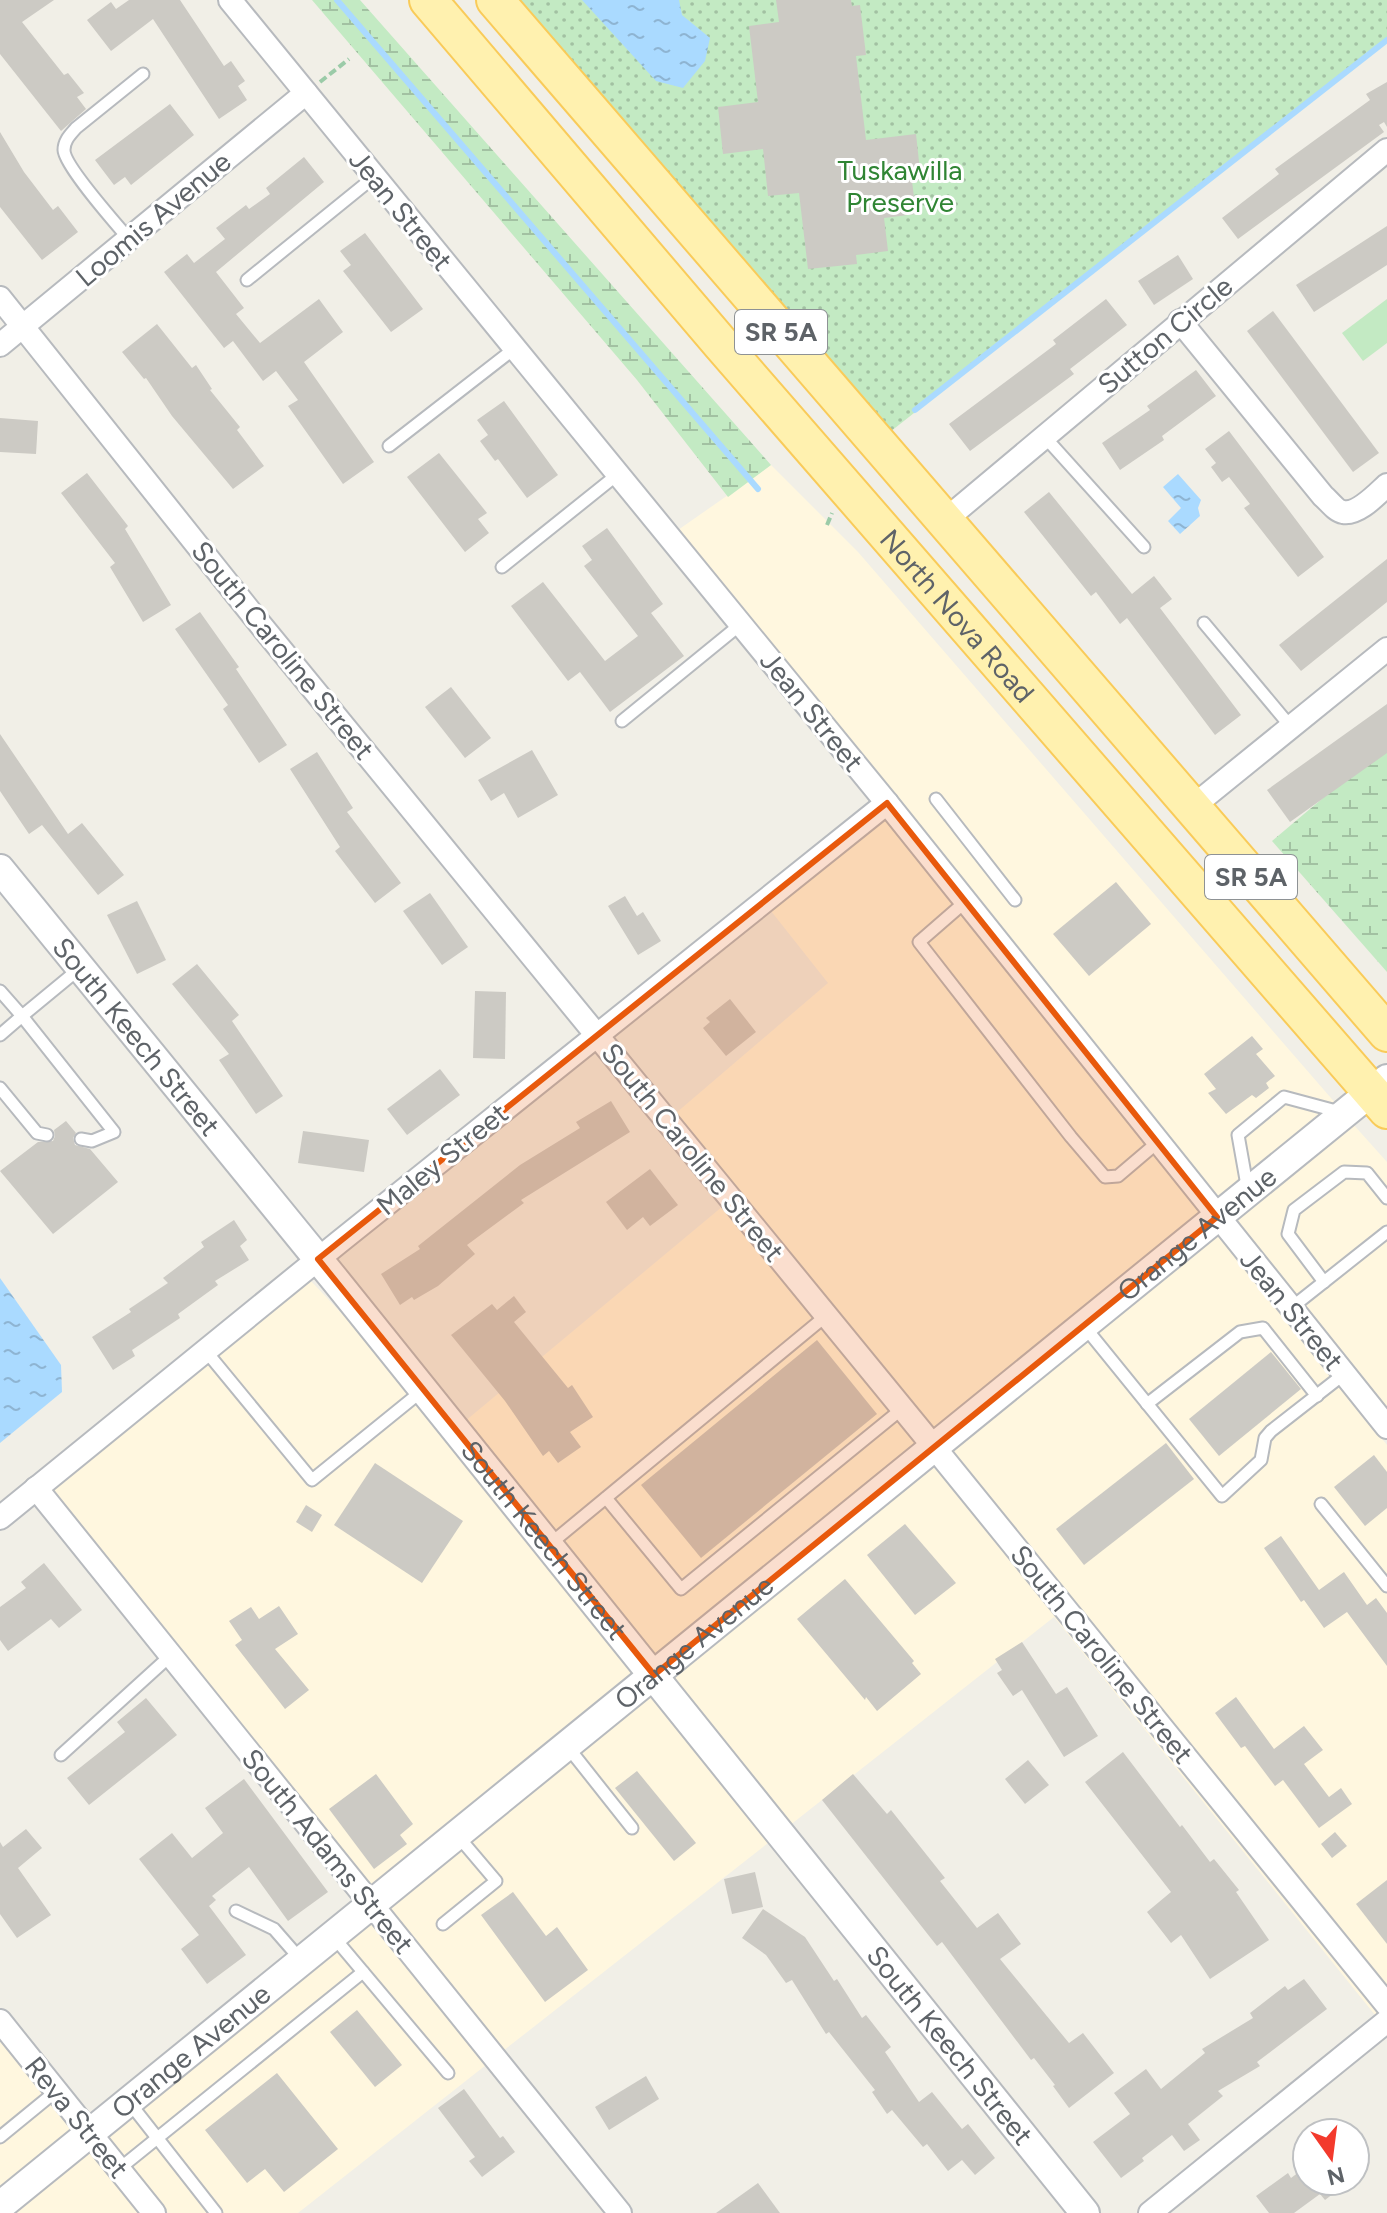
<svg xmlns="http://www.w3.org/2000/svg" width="1387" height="2213" font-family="Figtree,sans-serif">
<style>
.commercial{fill:#fff7df}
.wetland{fill:url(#wetland-marsh)}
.park{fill:url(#park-dots)}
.garden{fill:#c3eac3}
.water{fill:url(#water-ripples)}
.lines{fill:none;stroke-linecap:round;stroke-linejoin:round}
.stream{stroke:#aadaff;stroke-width:6}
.building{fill:#cccac4}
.service-casing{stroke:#b7babe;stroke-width:15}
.minor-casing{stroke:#b7babe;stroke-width:26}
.tertiary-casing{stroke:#b7babe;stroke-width:32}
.primary-casing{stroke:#f9cb59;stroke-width:40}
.path{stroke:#9bcba8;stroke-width:4;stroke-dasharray:8 4;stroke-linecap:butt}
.service{stroke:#fff;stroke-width:11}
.minor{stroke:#fff;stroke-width:22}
.tertiary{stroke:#fff;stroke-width:28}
.primary{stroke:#fff1af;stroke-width:36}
.marked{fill:#e8590c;fill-opacity:0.2;stroke:#e8590c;stroke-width:6;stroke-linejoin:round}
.labels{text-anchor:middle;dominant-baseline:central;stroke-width:6;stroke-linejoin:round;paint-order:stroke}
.shield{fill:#fff;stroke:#8e9295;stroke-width:2}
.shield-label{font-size:26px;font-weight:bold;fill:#5e6368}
.park-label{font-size:28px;fill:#308534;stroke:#fff}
.street-label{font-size:28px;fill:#5e6368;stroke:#fff}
</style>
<defs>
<pattern id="wetland-marsh" width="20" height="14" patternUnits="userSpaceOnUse" patternTransform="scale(2)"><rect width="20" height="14" fill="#c3eac3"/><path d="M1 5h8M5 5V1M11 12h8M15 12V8" fill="none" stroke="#a2c1a2"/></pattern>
<pattern id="park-dots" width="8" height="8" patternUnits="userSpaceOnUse" patternTransform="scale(2)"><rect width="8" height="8" fill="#c3eac3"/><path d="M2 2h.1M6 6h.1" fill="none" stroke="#a2c1a2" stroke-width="1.8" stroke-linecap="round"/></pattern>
<pattern id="water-ripples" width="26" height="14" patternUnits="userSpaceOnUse" patternTransform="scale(2)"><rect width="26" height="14" fill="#aadaff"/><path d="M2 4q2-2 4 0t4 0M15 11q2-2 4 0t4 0" fill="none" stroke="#8eb4d2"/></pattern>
</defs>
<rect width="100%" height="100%" fill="#f1efe7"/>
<g class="commercial">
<polygon points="771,465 858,552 1337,1105 1218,1201 889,786 678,530"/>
<polygon points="886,819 1201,1215 935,1431 676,1113 828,983 771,911"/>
<polygon points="1352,1123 1387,1162 1387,1410 1233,1219"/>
<polygon points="723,1206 918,1445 654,1658 464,1422"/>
<polygon points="1216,1233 1387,1445 1387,1987 950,1449"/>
<polygon points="310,1280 382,1356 638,1672 372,1888 52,1491"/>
<polygon points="933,1463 1379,2012 1375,2015 1054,1617 789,1826 669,1677"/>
<polygon points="652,1691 772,1840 503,2051 387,1907"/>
<polygon points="369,1921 486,2065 298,2213 168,2213 105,2136"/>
<polygon points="0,2039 73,2131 0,2190"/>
<polygon points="88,2149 140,2213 10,2213"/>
</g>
<g class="wetland">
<polygon points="312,0 360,0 771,465 728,497 637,380"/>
<polygon points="1387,744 1387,972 1272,841"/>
</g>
<polygon class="park" points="495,0 1387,0 1387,40 876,443"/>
<polygon class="garden" points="1387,299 1387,343 1363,361 1342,333"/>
<g class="water">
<polygon points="582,0 679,0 682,15 710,38 705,61 683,88 656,81"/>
<polygon points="1178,474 1201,500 1198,508 1200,516 1180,534 1168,521 1181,508 1163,487"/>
<polygon points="0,1278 61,1365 62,1392 0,1443"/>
</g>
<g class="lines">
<g class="stream">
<polyline points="337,0 758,489"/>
<polyline points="915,410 1387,40"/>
</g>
</g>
<g class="building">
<polygon points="0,0 54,0 22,22 64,75 68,73 84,93 77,97 86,109 61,131 0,54"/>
<polygon points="129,0 180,0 224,66 231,61 245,81 238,86 247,100 219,119 153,19 111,51 87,20 111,2 116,9"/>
<polygon points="776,0 851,0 852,6 860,5 866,55 856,56 866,140 916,134 921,180 912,181 916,214 884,218 888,251 856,255 857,264 808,269 799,193 768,196 763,149 723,154 718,107 758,102 749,26 779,22"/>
<polygon points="1387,82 1387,127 1384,122 1379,125 1384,132 1238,239 1222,218 1279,174 1275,169 1370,100 1366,94"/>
<polygon points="170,104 194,135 131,185 125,177 114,185 95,160"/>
<polygon points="0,132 24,172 53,210 58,206 78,232 42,260 0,207"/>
<polygon points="304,157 324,182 216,272 244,308 236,314 260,343 319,299 343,332 304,362 374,462 343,484 288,406 298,400 276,371 263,381 233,341 224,348 164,272 187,254 194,263 225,239 216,228 246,205 249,209 270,194 266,188"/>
<polygon points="1387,226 1387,265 1314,312 1296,285"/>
<polygon points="365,233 423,309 391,332 343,271 351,265 340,251"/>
<polygon points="1178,255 1193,279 1154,305 1138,281"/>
<polygon points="1106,299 1127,325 1070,369 1074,374 970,451 949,424 1056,344 1053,340"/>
<polygon points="1273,311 1379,453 1353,472 1247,331"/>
<polygon points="157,324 192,368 196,365 212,389 210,390 240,427 237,430 264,466 233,489 172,416 146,378 144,379 122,352"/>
<polygon points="1196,370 1216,396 1162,436 1164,440 1120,470 1102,443 1150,410 1147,406"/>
<polygon points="504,401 558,475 527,498 498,459 495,461 480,441 488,435 477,420"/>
<polygon points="0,418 38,421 36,454 0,452"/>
<polygon points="1229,431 1324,557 1298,577 1244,508 1250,504 1229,477 1222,482 1211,467 1216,463 1205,449"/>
<polygon points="439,453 487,513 478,519 489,533 465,552 407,477"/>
<polygon points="87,473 128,526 125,529 171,605 143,622 110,567 115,563 61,493"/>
<polygon points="1049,492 1132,594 1154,576 1172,599 1160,608 1241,715 1215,735 1127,618 1120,624 1096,592 1091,596 1024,512"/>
<polygon points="607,528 663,604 651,613 684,656 610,712 580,672 568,681 511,606 543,582 605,661 638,636 584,566 592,560 582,546"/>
<polygon points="1387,559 1387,602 1301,671 1279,645"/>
<polygon points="200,612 239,667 236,669 287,745 259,763 223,709 228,705 175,629"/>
<polygon points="451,687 491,738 465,758 425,707"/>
<polygon points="1387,704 1387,753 1290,822 1267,790"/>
<polygon points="0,734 68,834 82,823 124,875 98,895 42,825 29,834 0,791"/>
<polygon points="532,750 558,795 518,818 504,793 491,801 478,780"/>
<polygon points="317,752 353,808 347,812 401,883 375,903 335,851 340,847 290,769"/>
<polygon points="1116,882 1151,924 1089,976 1053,934"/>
<polygon points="430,893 468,947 442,965 403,911"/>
<polygon points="625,896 637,916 643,912 661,941 638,955 608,906"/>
<polygon points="137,901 166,960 137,974 107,915"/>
<polygon points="197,964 239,1015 232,1021 283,1096 256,1114 219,1060 229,1054 172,984"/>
<polygon points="475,991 506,992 505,1059 473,1058"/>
<polygon points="730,999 756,1032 726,1056 703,1028 710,1022 706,1018"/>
<polygon points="1252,1036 1263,1049 1256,1054 1275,1076 1266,1083 1269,1088 1256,1098 1252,1095 1226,1114 1208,1093 1216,1089 1204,1074"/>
<polygon points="440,1069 460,1095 407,1135 387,1109"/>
<polygon points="611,1101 630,1132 521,1200 524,1203 467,1245 475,1254 438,1286 414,1300 412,1297 400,1305 381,1274 420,1249 418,1246 520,1165 580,1128 576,1122"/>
<polygon points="66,1121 76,1133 73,1138 75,1145 90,1149 118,1182 53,1234 0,1171 38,1142 53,1141 55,1136 54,1130"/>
<polygon points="303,1131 369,1140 364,1172 298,1163"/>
<polygon points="650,1169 678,1205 650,1226 643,1217 627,1230 606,1202"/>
<polygon points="234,1220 247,1240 240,1246 249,1260 215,1281 218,1285 178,1314 180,1318 132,1350 135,1356 113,1370 92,1337 131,1312 129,1309 168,1283 163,1278 204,1247 201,1242"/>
<polygon points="514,1296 526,1312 514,1322 568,1388 572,1385 593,1417 570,1432 581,1447 558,1463 549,1451 543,1456 505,1401 451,1335 492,1304 497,1310"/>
<polygon points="817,1340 877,1414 701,1558 641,1485"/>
<polygon points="1271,1352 1301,1389 1219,1456 1189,1419"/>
<polygon points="1166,1443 1194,1479 1084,1565 1056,1529"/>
<polygon points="1374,1455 1387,1472 1387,1508 1365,1526 1334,1487"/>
<polygon points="375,1463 463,1521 422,1583 334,1525"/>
<polygon points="306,1505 322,1515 312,1532 296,1522"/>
<polygon points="905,1524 956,1583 915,1615 867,1555"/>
<polygon points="1281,1536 1319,1590 1344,1572 1367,1605 1376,1598 1387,1613 1387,1666 1347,1612 1324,1628 1304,1600 1301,1602 1264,1548"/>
<polygon points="44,1563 82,1610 59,1628 51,1619 8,1651 0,1640 0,1607 26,1588 21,1582"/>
<polygon points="845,1579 914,1661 912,1663 921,1674 877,1711 866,1697 865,1700 797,1619"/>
<polygon points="279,1606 298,1634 275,1649 309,1690 285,1709 235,1645 242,1640 229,1621 251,1607 259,1619"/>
<polygon points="1022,1642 1056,1694 1067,1687 1098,1736 1064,1757 1022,1690 1013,1696 997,1673 1002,1670 995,1659"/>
<polygon points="1236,1697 1274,1749 1304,1726 1323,1750 1304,1764 1329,1797 1341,1788 1352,1804 1319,1828 1283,1780 1275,1786 1245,1746 1241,1748 1215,1713"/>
<polygon points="146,1698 177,1735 89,1805 67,1778 125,1732 117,1722"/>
<polygon points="1123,1752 1180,1827 1182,1825 1210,1862 1214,1859 1239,1890 1236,1892 1269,1940 1210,1979 1181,1935 1171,1943 1147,1912 1171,1892 1085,1782"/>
<polygon points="1028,1760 1049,1785 1025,1804 1005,1779"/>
<polygon points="637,1771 696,1843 674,1861 615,1788"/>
<polygon points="376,1774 413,1824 400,1835 407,1844 374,1869 329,1809"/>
<polygon points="853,1774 887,1814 891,1810 945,1878 940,1881 977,1928 998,1913 1021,1944 1000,1959 1069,2043 1083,2033 1114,2073 1069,2108 1053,2086 1055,2085 1034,2058 1031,2060 942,1942 937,1946 822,1800"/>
<polygon points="244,1779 328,1892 288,1921 249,1867 212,1896 216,1900 209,1906 246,1955 207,1984 181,1949 199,1935 139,1859 172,1833 192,1858 223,1833 205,1808"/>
<polygon points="26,1829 42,1848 18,1868 51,1915 17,1938 0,1914 0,1842 3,1847"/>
<polygon points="1335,1832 1347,1846 1332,1858 1321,1844"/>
<polygon points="755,1872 763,1907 732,1914 724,1879"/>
<polygon points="1387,1880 1387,1944 1356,1904"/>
<polygon points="513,1892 546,1936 557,1927 588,1970 545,2002 481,1915"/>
<polygon points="763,1909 805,1937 834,1981 837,1979 862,2018 866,2015 891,2047 885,2052 919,2102 932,2092 962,2129 968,2124 995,2158 975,2175 962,2160 948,2171 927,2144 923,2147 892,2110 887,2114 872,2092 875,2090 829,2032 826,2034 792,1980 786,1983 766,1955 742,1938"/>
<polygon points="1304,1979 1327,2009 1257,2062 1260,2066 1218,2091 1223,2096 1188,2124 1200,2140 1184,2151 1172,2135 1142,2158 1144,2161 1121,2178 1093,2142 1130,2114 1114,2093 1146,2069 1161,2089 1205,2053 1202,2049 1253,2018 1250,2013 1285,1986 1288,1990"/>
<polygon points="357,2010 402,2065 375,2087 330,2032"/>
<polygon points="277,2073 338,2149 284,2192 265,2169 247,2183 205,2130"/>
<polygon points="646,2076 659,2099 609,2130 595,2107"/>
<polygon points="464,2089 500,2138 503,2136 515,2152 482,2177 469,2161 475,2157 438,2108"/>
<polygon points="1307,2166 1307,2181 1350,2181 1325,2200 1320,2194 1294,2213 1269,2213 1256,2196 1288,2173 1291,2178"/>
<polygon points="758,2183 780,2213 716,2213"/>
</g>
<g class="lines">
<defs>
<g id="service">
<path d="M129,239C116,224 64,165 64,150C64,140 71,134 76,128L143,74"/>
<polyline points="247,280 374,177"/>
<polyline points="1044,436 1144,547"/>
<polyline points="389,446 515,348"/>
<polyline points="502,567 618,474"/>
<polyline points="1204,623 1291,727"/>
<polyline points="622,721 741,624"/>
<polyline points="936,799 1015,900"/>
<polyline points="965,902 919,942 1071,1137 1105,1177 1118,1176 1158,1142"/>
<polyline points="0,991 22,1016 79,969"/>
<polyline points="0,1035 22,1016 114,1132 92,1141 81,1139"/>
<polyline points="0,1088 37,1133 47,1135"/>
<polyline points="1248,1191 1238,1135 1284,1097 1340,1112"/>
<polyline points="1324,1282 1288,1234 1294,1210 1344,1172 1367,1173 1387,1198"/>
<polyline points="1291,1308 1387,1232"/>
<polyline points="1084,1326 1222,1496 1261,1460 1265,1438 1271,1431 1344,1374"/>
<polyline points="205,1350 312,1480 423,1390"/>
<polyline points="1147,1404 1240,1332 1263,1328 1317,1396"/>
<polyline points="606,1498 681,1589 903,1408"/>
<polyline points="1321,1504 1387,1586"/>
<polyline points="550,1544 827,1315"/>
<polyline points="567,1746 632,1828"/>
<polyline points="61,1755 170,1656"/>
<polyline points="236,1911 274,1929 301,1960"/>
<polyline points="443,1924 496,1881 457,1835"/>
<polyline points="332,1935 448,2073"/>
<polyline points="129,2102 216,2213"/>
<polyline points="0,2137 55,2092"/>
<polyline points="119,2169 363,1972"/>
</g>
<g id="minor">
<polyline points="230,0 887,803 1387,1427"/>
<polyline points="0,298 260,624 934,1447 1387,2005"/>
<path d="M1180,321L1323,496C1329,501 1336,511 1343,512C1358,515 1377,494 1387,485"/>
<polyline points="0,345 306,93"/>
<polyline points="944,521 1387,150"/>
<polyline points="1191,808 1387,649"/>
<polyline points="36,1488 620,2213"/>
<polyline points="0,1518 338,1243 887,803"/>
<polyline points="0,2021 154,2213"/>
<polyline points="1150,2213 1387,2021"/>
</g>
<g id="tertiary">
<path id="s1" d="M0,869L336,1281L1085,2213"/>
<path id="s2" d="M0,2206L1387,1079"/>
</g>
<g id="primary">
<path id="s3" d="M428,0L721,344L1387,1110"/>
<polyline points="495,0 1387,1033"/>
</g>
</defs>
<use href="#service" class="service-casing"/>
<use href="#minor" class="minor-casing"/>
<use href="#tertiary" class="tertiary-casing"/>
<use href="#primary" class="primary-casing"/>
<g class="path">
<polyline points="320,82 349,59"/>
<polyline points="827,525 832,513"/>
</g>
<use href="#service" class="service"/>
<use href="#minor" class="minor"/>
<use href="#tertiary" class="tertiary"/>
<use href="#primary" class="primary"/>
</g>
<path class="marked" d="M887,803L1217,1217L654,1675L318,1259Z"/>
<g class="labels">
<g class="shield">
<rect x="735" y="310" width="92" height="44" rx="6"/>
<rect x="1205" y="855" width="92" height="44" rx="6"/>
</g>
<g class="shield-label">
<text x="781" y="332">SR 5A</text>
<text x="1251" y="877">SR 5A</text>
</g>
<g class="park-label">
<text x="900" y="170">Tuskawilla<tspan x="900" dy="32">Preserve</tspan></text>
</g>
<g class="street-label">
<text transform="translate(401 210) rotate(51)">Jean Street</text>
<text transform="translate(153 219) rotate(-40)">Loomis Avenue</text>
<text transform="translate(1165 335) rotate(-40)">Sutton Circle</text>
<text stroke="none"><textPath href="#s3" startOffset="812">North Nova Road</textPath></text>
<text transform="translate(283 650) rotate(51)">South Caroline Street</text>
<text transform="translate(812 711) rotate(51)">Jean Street</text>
<text stroke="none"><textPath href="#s1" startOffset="216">South Keech Street</textPath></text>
<text transform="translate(693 1152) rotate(51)">South Caroline Street</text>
<text transform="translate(442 1159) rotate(-39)">Maley Street</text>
<text stroke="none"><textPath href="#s2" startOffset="1542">Orange Avenue</textPath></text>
<text transform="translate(1292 1310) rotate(51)">Jean Street</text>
<text stroke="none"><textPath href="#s1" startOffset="864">South Keech Street</textPath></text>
<text stroke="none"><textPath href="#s2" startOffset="894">Orange Avenue</textPath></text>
<text transform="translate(1102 1654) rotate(51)">South Caroline Street</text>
<text transform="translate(328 1851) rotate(51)">South Adams Street</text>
<text stroke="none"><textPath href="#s1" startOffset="1512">South Keech Street</textPath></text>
<text stroke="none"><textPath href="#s2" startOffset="246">Orange Avenue</textPath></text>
<text transform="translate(77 2117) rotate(51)">Reva Street</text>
</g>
</g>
<g transform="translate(1331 2157) rotate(166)"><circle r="38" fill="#ffffff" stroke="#bfc1c3" stroke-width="2"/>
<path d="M0-6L14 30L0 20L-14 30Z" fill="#f33a2c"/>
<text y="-12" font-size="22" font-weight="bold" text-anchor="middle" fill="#5e6368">N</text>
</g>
</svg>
